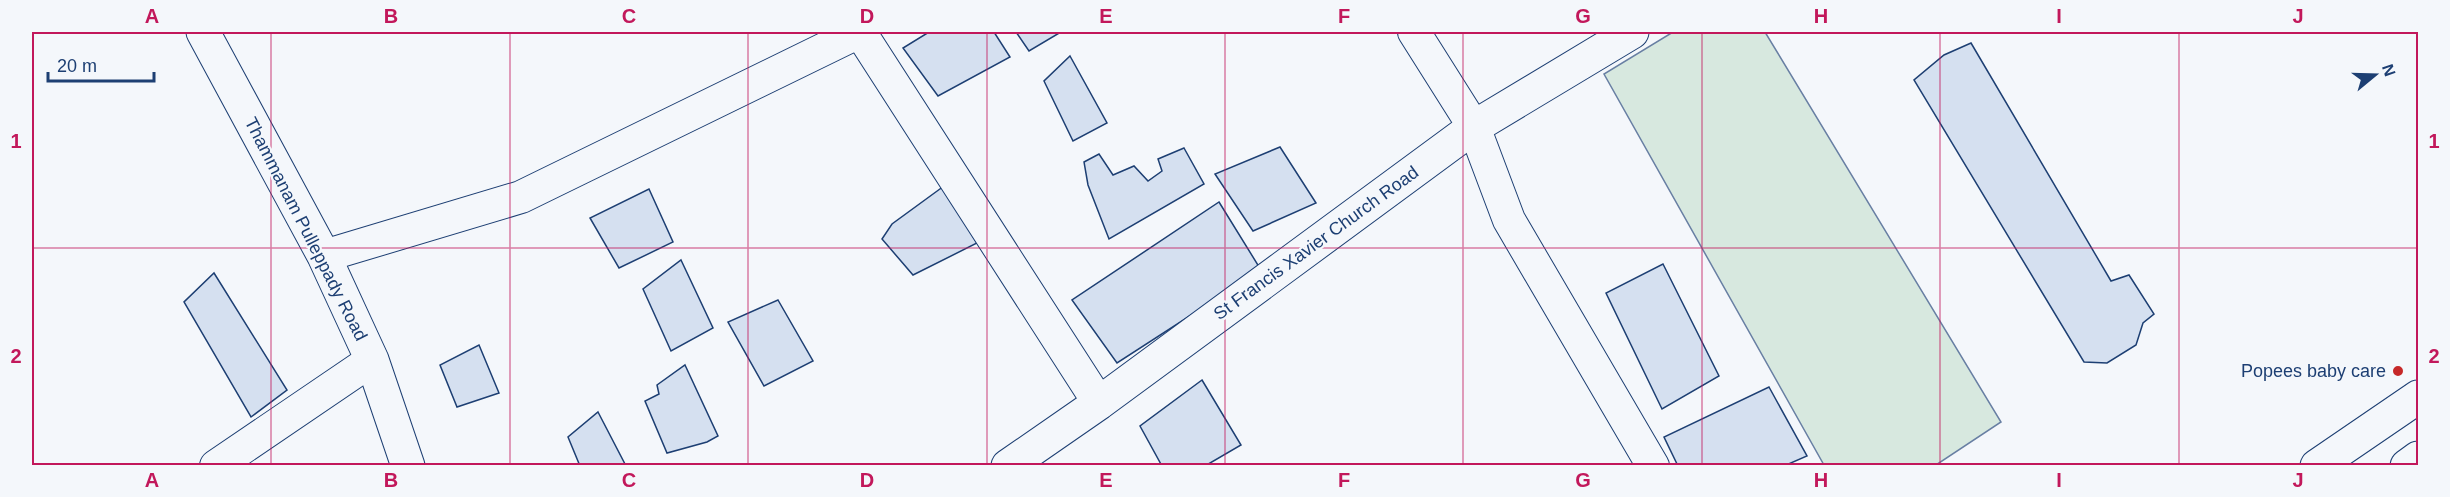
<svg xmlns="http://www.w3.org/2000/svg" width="2450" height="497" font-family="Arial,sans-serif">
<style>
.pitch{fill:#d7e8df;stroke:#687fa3;stroke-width:1.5}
.building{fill:#d5e0f0;stroke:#1d3f73;stroke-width:1.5}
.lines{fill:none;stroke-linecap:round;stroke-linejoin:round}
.street-casing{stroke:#1d3f73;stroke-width:34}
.secondary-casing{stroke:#1d3f73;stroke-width:35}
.street{stroke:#f4f7fb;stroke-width:32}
.secondary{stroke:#f4f7fb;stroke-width:33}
.grid{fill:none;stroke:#c2185b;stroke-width:1.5;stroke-opacity:0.55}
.poi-dot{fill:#c62828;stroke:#f4f7fb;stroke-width:2}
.labels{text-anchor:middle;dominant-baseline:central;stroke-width:4.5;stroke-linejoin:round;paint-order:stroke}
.street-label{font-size:18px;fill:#1d3f73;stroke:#f4f7fb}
.poi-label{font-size:18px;fill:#1d3f73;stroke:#f4f7fb;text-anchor:end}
.neatline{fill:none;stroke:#c2185b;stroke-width:2}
.grid-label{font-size:20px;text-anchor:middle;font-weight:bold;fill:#c2185b}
</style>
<rect width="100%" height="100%" fill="#f4f7fb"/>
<polygon class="pitch" points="1673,32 1765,32 2001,422 1936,465 1824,465 1604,74"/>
<g class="building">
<polygon points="929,32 994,32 1010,57 938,96 903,48"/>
<polygon points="1016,32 1061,32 1029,51"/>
<polygon points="1971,43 2111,281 2129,275 2154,314 2143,323 2136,345 2107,363 2084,362 1914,80 1944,55"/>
<polygon points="1070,56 1107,123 1073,141 1044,81"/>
<polygon points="1280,147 1316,203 1253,231 1215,174"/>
<polygon points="1184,148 1204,184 1109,239 1088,185 1084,162 1099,154 1113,175 1134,166 1148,181 1162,171 1158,159"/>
<polygon points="944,186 977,243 913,275 882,239 892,224"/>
<polygon points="649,189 673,242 619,268 590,218"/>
<polygon points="1219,202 1261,270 1117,363 1072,300"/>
<polygon points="681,260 713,328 671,351 643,289"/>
<polygon points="1663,264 1719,376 1662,409 1606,293"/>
<polygon points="214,273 287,390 251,417 184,302"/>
<polygon points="778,300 813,361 764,386 728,322"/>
<polygon points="479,345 499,393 457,407 440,365"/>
<polygon points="685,365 718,436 707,442 667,453 645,401 659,394 657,385"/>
<polygon points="1202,380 1241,445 1205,466 1162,466 1140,426"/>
<polygon points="1769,387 1807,456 1784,466 1678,466 1664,437"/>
<polygon points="598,412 626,466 580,466 568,437"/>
</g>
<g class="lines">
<defs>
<g id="street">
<polyline points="860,32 1099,403"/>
<polyline points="1414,32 1474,127 1509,220 1653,466"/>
<polyline points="324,256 521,197 859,32"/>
<polyline points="216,466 372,360"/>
</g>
<g id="secondary">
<polyline points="203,32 324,256 372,360 408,466"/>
<polyline points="1008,466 1099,403 1474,127 1632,32"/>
<polyline points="2317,466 2418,397"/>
<polyline points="2407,466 2418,458"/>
</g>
</defs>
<use href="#street" class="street-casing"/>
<use href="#secondary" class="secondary-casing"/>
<use href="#street" class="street"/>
<use href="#secondary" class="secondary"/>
</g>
<path class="grid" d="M271,32V466M510,32V466M748,32V466M987,32V466M1225,32V466M1463,32V466M1702,32V466M1940,32V466M2179,32V466M32,248H2418"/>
<circle class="poi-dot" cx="2398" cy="371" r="6"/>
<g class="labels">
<g class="street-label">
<text transform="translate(306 229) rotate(63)">Thammanam Pulleppady Road</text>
<text transform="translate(1316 243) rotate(-36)">St Francis Xavier Church Road</text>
</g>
<g class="poi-label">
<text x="2386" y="371">Popees baby care</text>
</g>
</g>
<rect width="2450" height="497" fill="none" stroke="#f4f7fb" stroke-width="66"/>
<g transform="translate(2375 75) rotate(71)" stroke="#f4f7fb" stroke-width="4.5" paint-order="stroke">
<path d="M0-4.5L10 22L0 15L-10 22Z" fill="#1d3f73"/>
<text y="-9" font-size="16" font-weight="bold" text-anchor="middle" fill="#1d3f73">N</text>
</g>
<path d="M48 72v9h106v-9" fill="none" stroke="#1d3f73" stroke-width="3"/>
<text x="57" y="72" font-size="18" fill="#1d3f73" stroke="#f4f7fb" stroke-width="4.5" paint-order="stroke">20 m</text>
<rect x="33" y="33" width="2384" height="431" class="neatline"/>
<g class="grid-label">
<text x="152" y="23">A</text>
<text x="391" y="23">B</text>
<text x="629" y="23">C</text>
<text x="867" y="23">D</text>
<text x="1106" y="23">E</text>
<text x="1344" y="23">F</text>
<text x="1583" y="23">G</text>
<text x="1821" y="23">H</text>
<text x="2059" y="23">I</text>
<text x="2298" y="23">J</text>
<text x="16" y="148">1</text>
<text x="2434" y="148">1</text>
<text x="16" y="363">2</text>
<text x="2434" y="363">2</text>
<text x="152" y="487">A</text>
<text x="391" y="487">B</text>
<text x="629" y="487">C</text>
<text x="867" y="487">D</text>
<text x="1106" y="487">E</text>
<text x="1344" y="487">F</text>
<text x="1583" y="487">G</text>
<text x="1821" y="487">H</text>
<text x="2059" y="487">I</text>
<text x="2298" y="487">J</text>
</g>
</svg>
